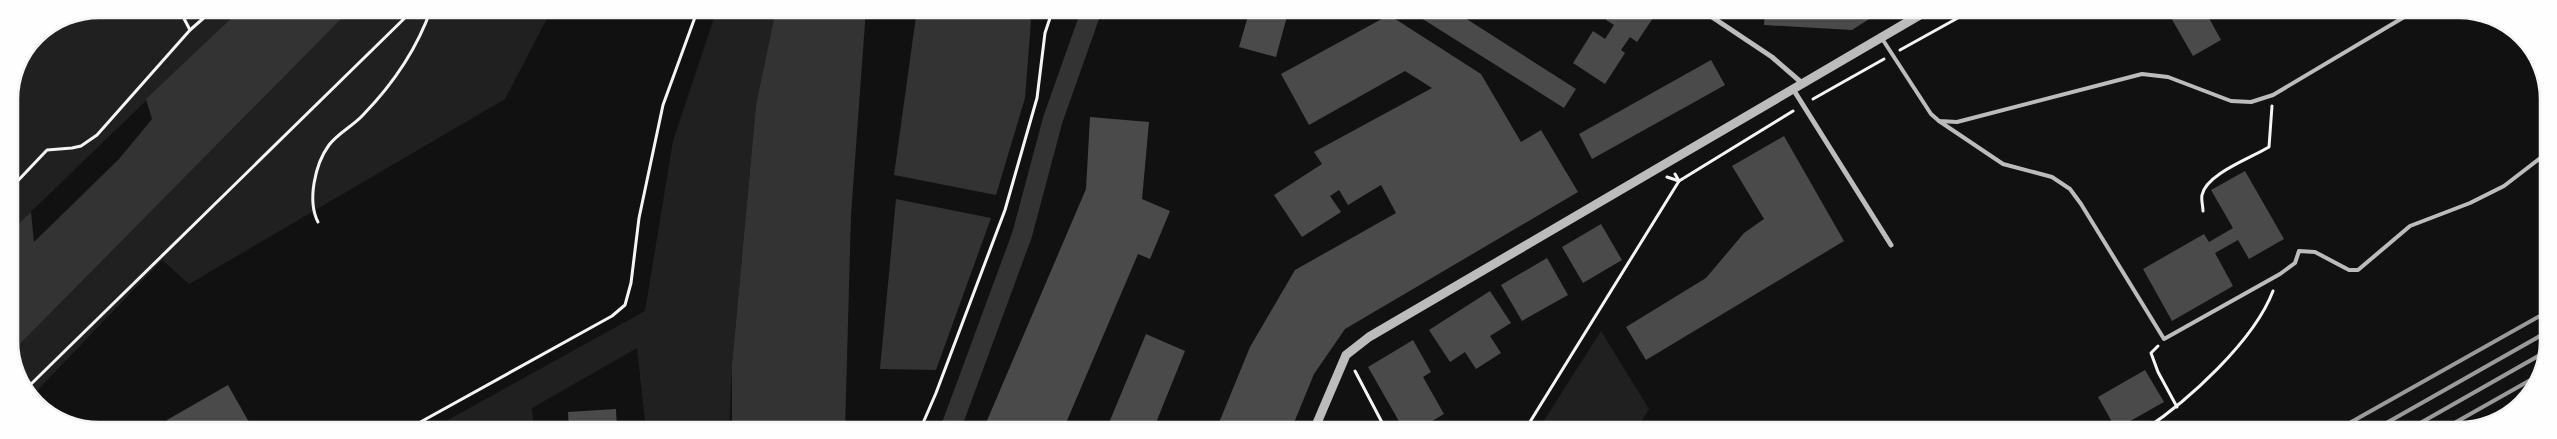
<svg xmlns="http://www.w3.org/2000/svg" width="2557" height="439" font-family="Karla,sans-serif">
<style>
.green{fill:#202020}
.water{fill:#333}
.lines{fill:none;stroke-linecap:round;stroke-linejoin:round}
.canal{stroke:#333;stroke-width:20}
.building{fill:#4a4a4a}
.path{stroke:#f5f5f5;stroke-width:3}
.service{stroke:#bcbcbc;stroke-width:4}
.minor{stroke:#bcbcbc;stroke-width:5}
.tertiary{stroke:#bcbcbc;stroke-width:9}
.rail{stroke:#9a9a9a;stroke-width:4}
.rim{fill:none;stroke:#f5f5f5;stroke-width:2.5}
</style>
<rect width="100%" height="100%" fill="#111"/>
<g class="green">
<polygon points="98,9 241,9 10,232 9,98 16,64 35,35 64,15"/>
<polygon points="351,9 552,9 505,99 189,284 162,260 32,396 12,364 12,352"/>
<polygon points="717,9 776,9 756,105 732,365 729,430 646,430 637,348 532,408 534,430 430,430 645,311 673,141"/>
<polygon points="1601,331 1649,409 1636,430 1538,430"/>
</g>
<g class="water">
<polygon points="241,9 351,9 12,352 10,232 31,212 34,242 119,159 152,119 146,99"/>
<polygon points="776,9 866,9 851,215 845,430 732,430 732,365 756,105"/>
<polygon points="917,9 1025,9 1031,21 1025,98 996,195 894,175"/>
<polygon points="896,199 991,218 936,370 880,369"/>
</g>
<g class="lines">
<polyline class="canal" points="950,430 1022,235 1053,119 1092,9"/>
</g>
<g class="building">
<polygon points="1250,9 1289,9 1276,57 1239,47"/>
<polygon points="1426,9 1451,9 1576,89 1564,108 1421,18"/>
<polygon points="1496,9 1511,9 1506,16"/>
<polygon points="1582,9 1659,9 1637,42 1630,37 1621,50 1625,53 1605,84 1573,63 1593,31 1605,39 1614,25 1606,20 1610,15 1602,9 1596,19"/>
<polygon points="1765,9 1885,9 1852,30 1764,25"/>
<polygon points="2166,9 2204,9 2221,40 2193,56"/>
<polygon points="1389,15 1481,74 1521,142 1541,130 1578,192 1345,329 1314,374 1291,430 1216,430 1250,347 1295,270 1396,213 1381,185 1348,205 1339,190 1330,196 1341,212 1302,237 1274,195 1322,164 1314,152 1432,88 1405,71 1309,125 1281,74"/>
<polygon points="1711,60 1725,85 1592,159 1579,134"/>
<polygon points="1090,117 1149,122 1142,199 1170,211 1150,259 1138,254 1063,430 983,430 1086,189"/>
<polygon points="1784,136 1844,241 1646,360 1626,327 1706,278 1744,233 1764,219 1732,166"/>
<polygon points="2245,171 2284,239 2249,259 2238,240 2215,253 2233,286 2172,321 2143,269 2204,234 2209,242 2233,228 2211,190"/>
<polygon points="1601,224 1622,260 1583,283 1562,247"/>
<polygon points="1547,258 1568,295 1522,321 1501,285"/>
<polygon points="1490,291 1511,323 1490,336 1501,353 1476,369 1465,352 1450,362 1429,330"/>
<polygon points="1146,334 1185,351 1153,430 1106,430"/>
<polygon points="1413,340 1431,372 1423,377 1444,414 1417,430 1404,430 1368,367"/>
<polygon points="2145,370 2164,402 2116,429 2098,397"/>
<polygon points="228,385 250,424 241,429 172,429 167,420"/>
<polygon points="616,409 617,430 569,430 568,412"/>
</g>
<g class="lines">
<g class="path">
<polyline points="179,9 190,30"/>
<polyline points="1900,50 1974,9"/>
<polyline points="1813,99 1884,59"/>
<polyline points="1667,177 1679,181 1793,111"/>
<polyline points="10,189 47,150 72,148 81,146 97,135 190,30 214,9"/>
<path d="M2203,211C2203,206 2201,200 2202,195C2206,174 2251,158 2269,147L2272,106"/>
<path d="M318,222C307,201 315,164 329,145C338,133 353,126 363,115C393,84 417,49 431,9"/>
<polyline points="2158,346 2151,353 2158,372 2177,407"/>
<polyline points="1355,371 1386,430"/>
<polyline points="27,388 414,9"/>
<polyline points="406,430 612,316 625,305 631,283 639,218 663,105 698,9"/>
<polyline points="920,430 936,393 1005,210 1037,98 1045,33 1053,9"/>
<polyline points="1525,430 1679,181 1675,174"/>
<path d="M2144,430C2188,401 2254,341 2273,291"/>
</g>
<g class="service">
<polyline points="1881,37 1931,114 1939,121 1957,122 2142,74 2168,77 2231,101 2251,102 2273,95 2416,10"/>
<polyline points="1939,121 2003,164 2052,177 2070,189 2081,204 2164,339 2280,274 2295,263 2299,251 2315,252 2349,270 2358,270 2410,226 2470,203 2504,186 2547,153"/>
</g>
<g class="minor">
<polyline points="1700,9 1772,57 1802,83"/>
<polyline points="1793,89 1891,245"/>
</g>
<polyline class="tertiary" points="1314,430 1346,355 1369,337 1930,9"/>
<g class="rail">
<polyline points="2337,430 2547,312"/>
<polyline points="2374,430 2547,332"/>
<polyline points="2408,430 2547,351"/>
<polyline points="2442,430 2534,378"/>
</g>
</g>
<path d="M0 0H2557V439H0ZM99 18H2459A81 81 0 0 1 2540 99V341A81 81 0 0 1 2459 422H99A81 81 0 0 1 18 341V99A81 81 0 0 1 99 18Z" fill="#fefefe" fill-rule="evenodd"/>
<path class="rim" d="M99 18H2459A81 81 0 0 1 2540 99V341A81 81 0 0 1 2459 422H99A81 81 0 0 1 18 341V99A81 81 0 0 1 99 18Z"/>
</svg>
